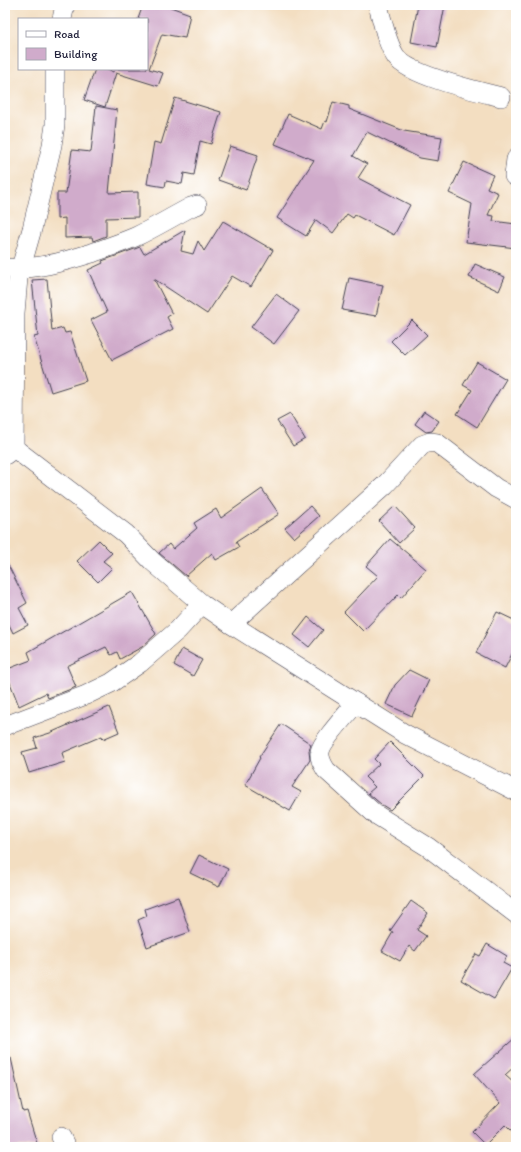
<svg xmlns="http://www.w3.org/2000/svg" width="521" height="1152" font-family="Itim,sans-serif">
<style>
.building{fill:#d0abcb}
.lines{fill:none;stroke-linecap:round;stroke-linejoin:round}
.minor-casing{stroke:#413e4f;stroke-width:20}
.minor{stroke:#fff;stroke-width:19}
</style>
<rect width="100%" height="100%" fill="#fff"/>
<filter id="ink" filterUnits="userSpaceOnUse"><feTurbulence type="fractalNoise" baseFrequency=".025" numOctaves="2"/><feDisplacementMap in="SourceGraphic" scale="8" xChannelSelector="R" yChannelSelector="G"/><feConvolveMatrix kernelMatrix="1 2 1 2 8 2 1 2 1" color-interpolation-filters="sRGB"/></filter>
<filter id="wash" filterUnits="userSpaceOnUse"><feTurbulence type="fractalNoise" baseFrequency=".012" numOctaves="4" result="noise"/><feDisplacementMap in="SourceGraphic" scale="16" xChannelSelector="R" yChannelSelector="G"/><feGaussianBlur stdDeviation="0.9" result="paint"/><feColorMatrix in="noise" values="0 0 0 0 0 0 0 0 0 0 0 0 0 0 0 0 0 1.4 0 .05"/><feComposite in="paint" operator="in"/></filter>
<g filter="url(#wash)">
<rect width="100%" height="100%" fill="#f3dec1"/>
<g id="blocks">
<g class="building">
<polygon points="143,5 165,5 190,14 185,38 162,34 149,69 163,73 158,86 116,73 105,107 84,100 95,69 108,69 113,72 114,69 147,69 147,19 138,19"/>
<polygon points="418,5 445,5 437,47 411,42"/>
<polygon points="175,98 221,112 211,144 200,141 194,175 184,173 182,184 166,181 165,187 147,184 154,142 161,144"/>
<polygon points="333,102 349,106 349,109 404,131 442,137 438,161 420,158 367,132 353,156 367,164 358,178 410,205 394,235 355,215 353,218 347,214 333,233 316,220 306,236 277,218 314,160 275,144 288,114 322,129 325,121 327,122"/>
<polygon points="96,106 117,110 109,193 138,192 138,217 106,218 106,236 93,241 92,237 65,238 65,218 57,219 57,193 66,193 72,150 91,152"/>
<polygon points="230,146 258,155 246,190 218,180"/>
<polygon points="464,162 493,175 487,188 498,193 488,215 494,216 493,221 516,224 516,248 466,242 472,204 449,193"/>
<polygon points="223,221 273,250 251,287 232,276 207,314 154,279 172,314 167,317 173,329 112,360 91,320 107,312 88,270 103,263 102,261 140,247 144,254 185,230 181,251 193,254 198,241 204,251"/>
<polygon points="475,264 505,277 499,291 469,277"/>
<polygon points="349,278 383,285 376,316 342,310"/>
<polygon points="47,279 52,331 63,328 65,333 70,332 86,381 51,392 34,337 38,336 32,280"/>
<polygon points="276,294 299,311 274,344 251,327"/>
<polygon points="412,320 427,335 405,355 391,341"/>
<polygon points="477,362 506,379 477,427 457,414 472,390 463,385"/>
<polygon points="424,411 439,421 432,431 426,432 415,424"/>
<polygon points="290,414 305,439 293,446 277,421"/>
<polygon points="262,489 279,514 236,542 239,547 216,560 212,553 186,576 159,553 169,544 173,549 197,528 194,523 216,509 221,518"/>
<polygon points="310,506 319,516 294,538 285,528"/>
<polygon points="395,506 415,528 399,543 379,521"/>
<polygon points="390,539 426,569 401,598 398,595 363,631 344,612 378,576 366,566"/>
<polygon points="99,540 112,553 103,561 112,568 98,582 77,561"/>
<polygon points="5,559 27,603 19,608 28,625 13,633 5,616"/>
<polygon points="132,592 156,634 142,647 120,659 117,652 111,655 106,647 67,666 76,687 48,698 46,693 19,706 5,670 31,660 28,652"/>
<polygon points="497,612 516,621 516,646 505,668 476,653"/>
<polygon points="308,617 323,630 309,647 294,635"/>
<polygon points="182,649 202,660 193,676 174,665"/>
<polygon points="409,670 429,680 412,716 386,704 395,685"/>
<polygon points="109,707 119,732 103,739 102,736 62,753 65,762 29,773 22,752 37,748 34,738 50,733"/>
<polygon points="281,724 311,744 309,751 310,760 292,787 301,792 290,811 245,785 260,758 259,757"/>
<polygon points="390,742 424,776 390,810 382,805 368,793 375,787 365,777 379,764 374,759"/>
<polygon points="199,855 228,869 219,887 190,873"/>
<polygon points="178,897 190,932 147,947 138,920 147,916 145,909"/>
<polygon points="411,901 428,913 417,930 426,936 415,951 409,946 400,961 382,951 393,932 390,931"/>
<polygon points="487,944 507,956 503,963 512,968 494,999 461,980 476,954 480,956"/>
<polygon points="516,1037 516,1065 505,1075 516,1085 516,1136 505,1125 485,1145 472,1132 500,1103 474,1074"/>
<polygon points="11,1058 23,1112 27,1111 38,1147 10,1147 5,1129 5,1059"/>
</g>
</g>
</g>
<g filter="url(#ink)">
<use href="#blocks" fill-opacity="0" stroke="#413e4f" stroke-width="1"/>
<g class="lines">
<defs>
<g id="minor">
<path d="M378,5C382,20 387,44 396,57C410,76 477,91 501,97"/>
<polyline points="62,19 65,5"/>
<polyline points="514,176 516,159"/>
<path d="M5,268C35,270 63,262 92,253C106,248 121,243 135,237C154,228 172,217 191,207L197,205"/>
<polyline points="14,448 126,534 153,562 202,604"/>
<polyline points="5,455 14,448 15,313 18,278 32,229 52,145 55,125 55,69"/>
<polyline points="231,624 385,485 422,445 430,442 437,443 496,488 516,499"/>
<path d="M356,703C348,713 321,742 320,752C319,759 323,765 326,770L375,814L428,847L516,914"/>
<polyline points="5,726 86,695 111,683 140,663 178,630 202,604 231,624 405,734 516,791"/>
<polyline points="61,1137 66,1147"/>
</g>
</defs>
<use href="#minor" class="minor-casing"/>
<use href="#minor" class="minor"/>
</g>
</g>
<rect width="521" height="1152" fill="none" stroke="#fff" stroke-width="20"/>
<rect x="18" y="18" width="130" height="52" fill="#ffffff" stroke="#a7a7b1"/>
<rect x="26" y="31" width="20" height="6" fill="#ffffff" stroke="#a7a7b1"/>
<text x="54" y="38" font-size="12" fill="#22223b">Road</text>
<rect x="26" y="48" width="20" height="12" fill="#d0abcb" stroke="#a7a7b1"/>
<text x="54" y="58" font-size="12" fill="#22223b">Building</text>
</svg>
